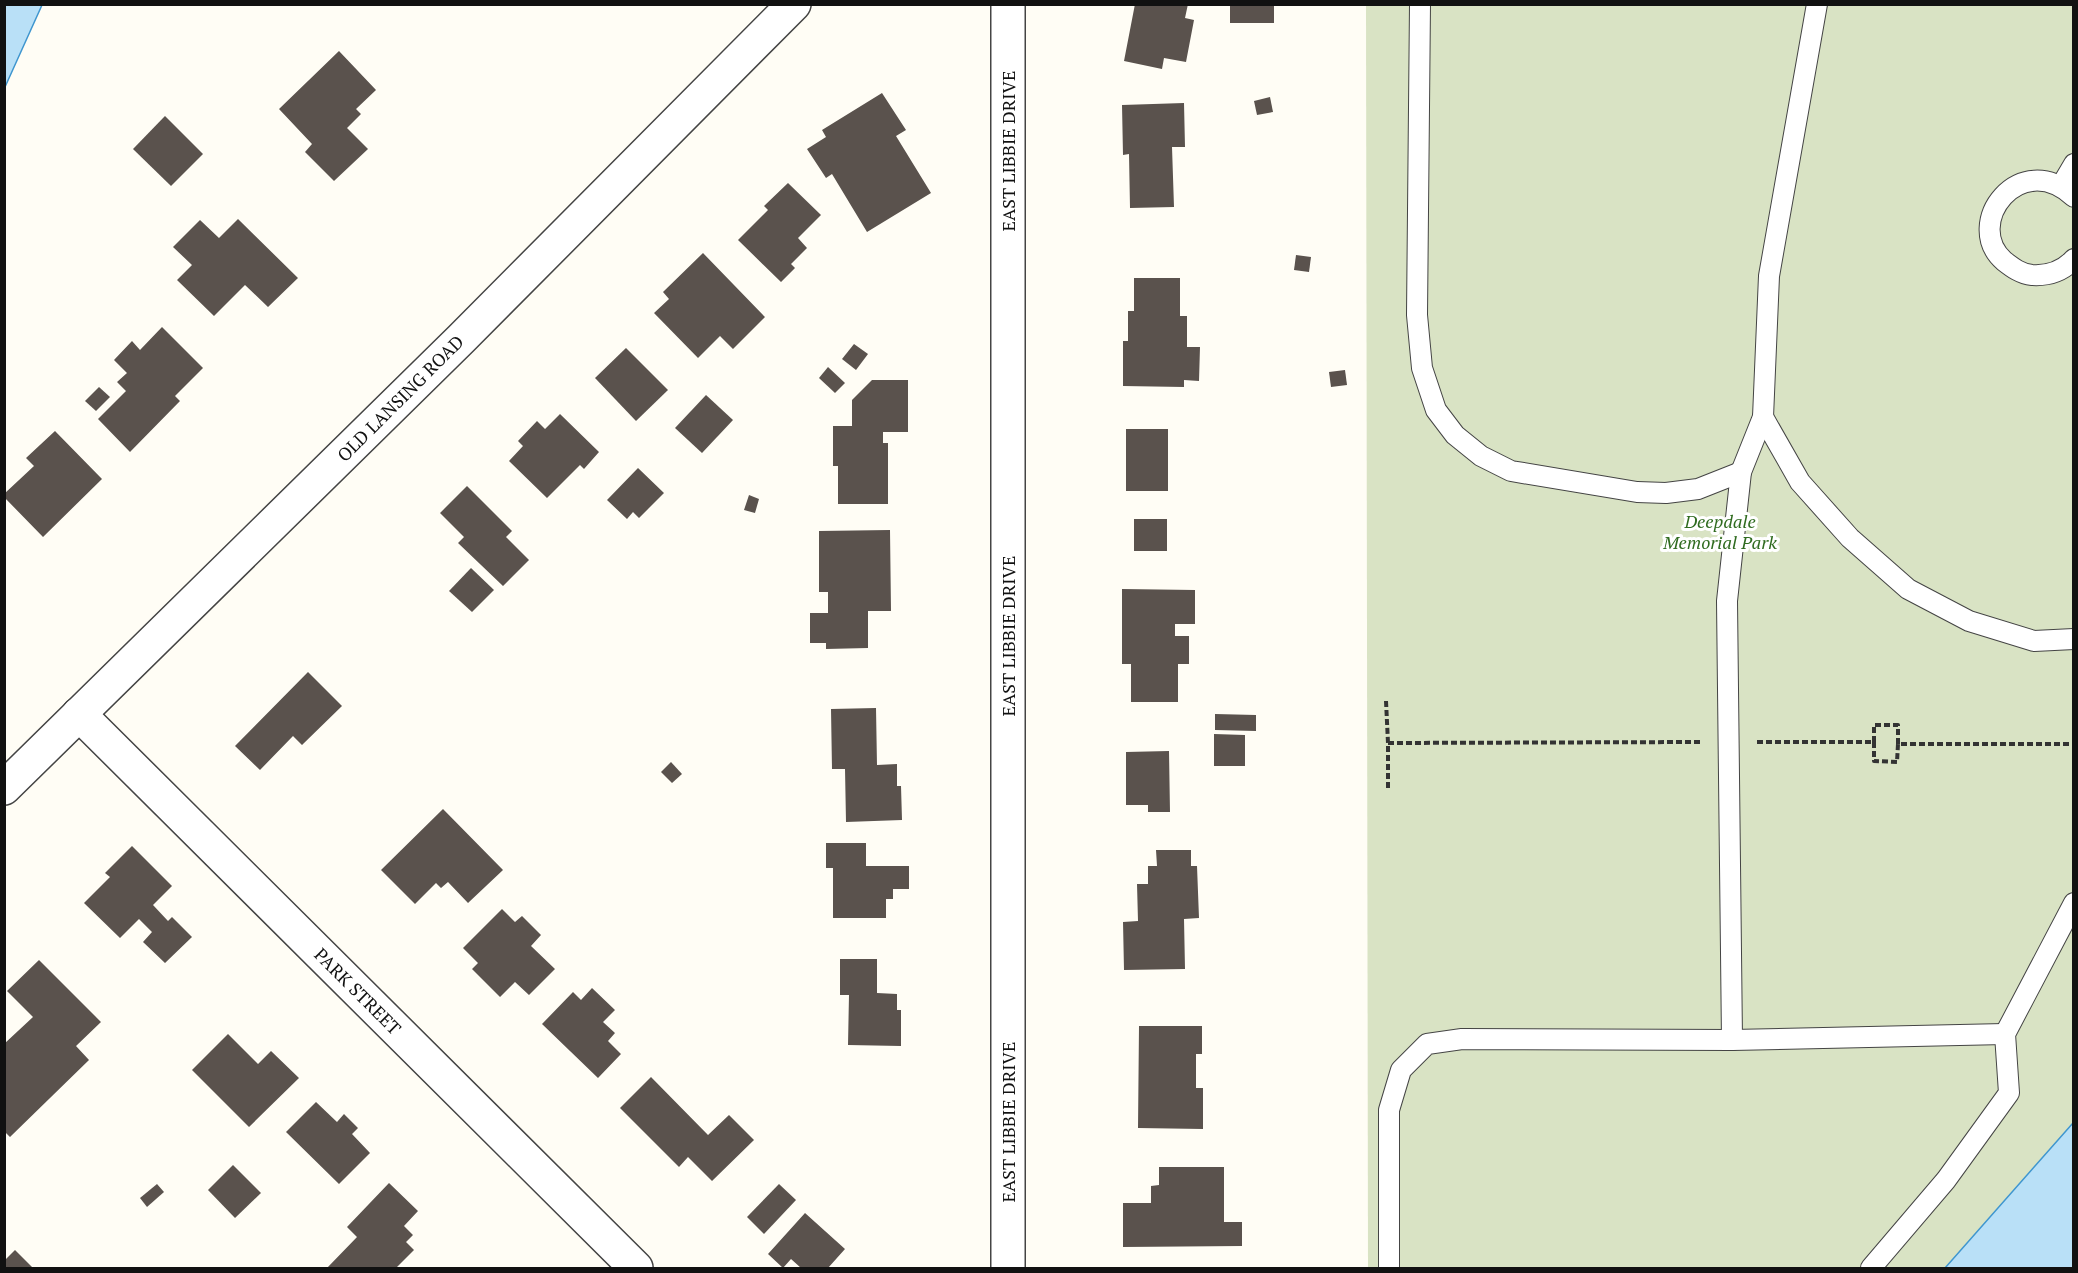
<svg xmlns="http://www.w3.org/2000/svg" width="2078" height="1273" font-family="'PT Serif',serif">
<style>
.cemetery{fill:#d9e3c4}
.water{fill:#b9e0f7;stroke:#3f96cf;stroke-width:1.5}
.building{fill:#5a524d}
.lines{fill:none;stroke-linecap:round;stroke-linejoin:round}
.service-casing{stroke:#444;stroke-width:22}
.minor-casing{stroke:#444;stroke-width:36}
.tertiary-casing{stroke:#444;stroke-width:36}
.path{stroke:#333;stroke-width:4;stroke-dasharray:6 3;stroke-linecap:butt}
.service{stroke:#fff;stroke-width:20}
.minor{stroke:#fff;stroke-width:33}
.tertiary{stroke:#fff;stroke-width:33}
.labels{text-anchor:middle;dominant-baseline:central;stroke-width:6;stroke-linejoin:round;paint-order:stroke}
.street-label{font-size:18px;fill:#111;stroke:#fff}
.park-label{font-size:18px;font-style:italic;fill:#2f6b1f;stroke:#fff}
</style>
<rect width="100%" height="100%" fill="#fffdf5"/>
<polygon class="cemetery" points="1366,5 2073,5 2073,1123 1945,1268 1368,1268"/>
<g class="water">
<polygon points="5,4 42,5 5,87 4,5"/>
<polygon points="2073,1123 2073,1268 1945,1268"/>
</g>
<g class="building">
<polygon points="1135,4 1188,4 1185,18 1194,20 1186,62 1164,58 1162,69 1124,61"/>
<rect x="1230" y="4" width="44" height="19"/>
<polygon points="339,51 376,90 356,109 361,114 347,128 368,149 334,181 305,152 312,144 279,109"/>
<polygon points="882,93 906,130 896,136 931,193 867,232 832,174 826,178 807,149 826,137 822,130"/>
<polygon points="1270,97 1273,112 1257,115 1254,101"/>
<polygon points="1184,103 1185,147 1172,147 1174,207 1130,208 1129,154 1123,155 1122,105"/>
<polygon points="165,116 203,154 171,186 133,149"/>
<polygon points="788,183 821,215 798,238 807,248 791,264 795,268 781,282 738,240 768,210 764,206"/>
<polygon points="238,219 298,278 268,307 245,285 214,316 177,280 192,265 173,247 200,220 219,238"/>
<polygon points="703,253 765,317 733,349 720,336 698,358 654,313 669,299 663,292"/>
<polygon points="1296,255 1311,257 1309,272 1294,270"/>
<polygon points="1134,278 1180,278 1180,316 1187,316 1187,347 1200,347 1199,381 1184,380 1184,387 1123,386 1123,341 1128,341 1128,311 1134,311"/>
<polygon points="162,327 203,368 175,396 180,401 130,452 98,419 126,391 117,382 127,373 114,360 132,341 140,350"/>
<polygon points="854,344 868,354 856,370 842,359"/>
<polygon points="626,348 668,390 636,421 595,378"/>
<polygon points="828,367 845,383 835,393 819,378"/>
<polygon points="1345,370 1347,385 1331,387 1329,372"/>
<polygon points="872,380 908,380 908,432 883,432 883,443 888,443 888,504 838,504 838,466 833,466 833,426 852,426 852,400"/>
<polygon points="99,387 110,397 96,411 85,401"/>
<polygon points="706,395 733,420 702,453 675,428"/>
<polygon points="560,414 599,452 584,469 580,465 547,498 509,461 523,446 518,441 537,421 545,429"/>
<rect x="1126" y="429" width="42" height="62"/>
<polygon points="55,431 102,479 43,537 4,497 4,494 34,466 26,458"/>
<polygon points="638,468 664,493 639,518 633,512 627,519 607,500"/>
<polygon points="467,486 512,531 506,537 529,560 503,586 458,543 464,537 440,513"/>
<polygon points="749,495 759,499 755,513 744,510"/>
<rect x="1134" y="519" width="33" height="32"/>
<polygon points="890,530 891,611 868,611 868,648 826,649 826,643 810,643 810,613 828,613 828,592 819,592 819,531"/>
<polygon points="471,568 494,590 472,612 449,591"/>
<polygon points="1122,589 1195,590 1195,624 1175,624 1175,636 1189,636 1189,664 1178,664 1178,702 1131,702 1131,664 1122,664"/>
<polygon points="308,672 342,706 302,745 293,736 260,770 235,746"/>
<polygon points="876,708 877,765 897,764 897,786 901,786 902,820 846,822 845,769 832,769 831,709"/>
<polygon points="1215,714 1256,715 1256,731 1215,730"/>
<polygon points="1214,734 1245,735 1245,766 1214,766"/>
<polygon points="1169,751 1170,812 1148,812 1148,805 1126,805 1126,752"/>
<polygon points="671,762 682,774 672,783 661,772"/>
<polygon points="443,809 503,870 468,903 448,882 441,888 436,883 415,904 381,870"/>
<polygon points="826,843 866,843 866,866 909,866 909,889 893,889 893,899 886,899 886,918 833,918 833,868 826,868"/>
<polygon points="132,846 172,886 153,905 168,921 172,917 192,937 165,963 143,942 152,932 139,919 120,938 84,903 110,877 105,873"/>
<polygon points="1156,850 1191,850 1191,866 1197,866 1199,918 1184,919 1185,969 1124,970 1123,922 1138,921 1137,884 1148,884 1148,866 1157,866"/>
<polygon points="502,909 515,922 522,916 541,935 531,946 555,969 529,995 515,982 500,997 472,969 478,963 463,948"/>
<polygon points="840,959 877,959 877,993 897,994 897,1010 901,1010 901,1046 848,1045 849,995 840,995"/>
<polygon points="39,960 101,1022 76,1046 89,1060 10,1137 4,1131 4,1044 33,1017 7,991"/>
<polygon points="592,988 615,1010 603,1022 615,1033 608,1041 621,1054 598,1078 542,1024 573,992 581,1000"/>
<polygon points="1139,1026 1202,1026 1202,1054 1196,1054 1196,1088 1203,1088 1203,1129 1138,1128"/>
<polygon points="228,1034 258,1064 271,1051 299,1078 249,1127 192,1070"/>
<polygon points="651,1077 708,1135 729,1115 754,1140 712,1181 688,1157 679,1167 620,1108"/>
<polygon points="316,1102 337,1122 344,1114 358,1128 352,1134 370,1153 339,1184 286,1132"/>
<polygon points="233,1165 261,1193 235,1218 208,1190"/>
<polygon points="1159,1167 1224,1167 1224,1222 1242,1222 1242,1246 1123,1247 1123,1203 1151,1203 1151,1186 1159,1185"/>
<polygon points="389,1183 418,1211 404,1226 413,1235 406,1242 414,1250 396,1268 327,1268 357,1237 347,1227"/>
<polygon points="157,1184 164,1192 147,1207 140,1198"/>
<polygon points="779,1184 796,1200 764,1234 747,1217"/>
<polygon points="805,1213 845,1249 828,1268 801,1268 791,1259 783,1268 768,1254"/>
<polygon points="15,1250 33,1268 4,1268 4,1261"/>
</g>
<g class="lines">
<defs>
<g id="service">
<polyline points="1420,4 1417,315 1422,368 1436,410 1455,435 1481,456 1511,471 1637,492 1666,493 1698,489 1741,472"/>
<polyline points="2061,186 2074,164"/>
<path d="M2074,197C2020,147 1962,224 2004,261C2013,268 2021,274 2032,275C2048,276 2063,271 2074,259"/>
<polyline points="1763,417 1800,482 1850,538 1908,589 1969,621 2034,641 2074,639"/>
<polyline points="1732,1040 1727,601 1741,472 1763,417 1769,276 1817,4"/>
<polyline points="1389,1268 1389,1110 1401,1070 1427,1044 1462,1039 1732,1040 2005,1034"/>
<polyline points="1871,1268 1946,1180 2009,1093 2005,1034 2074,903"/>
</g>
<g id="minor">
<polyline points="79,714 636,1268"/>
<polyline points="1008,1268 1008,4"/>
</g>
<polyline id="tertiary" points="4,788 461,339 794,4"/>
</defs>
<use href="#service" class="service-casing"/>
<use href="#minor" class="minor-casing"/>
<use href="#tertiary" class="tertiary-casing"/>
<g class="path">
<polyline points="1386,701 1388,743"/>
<polyline points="1757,742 1874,742 1874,725 1898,725 1898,744 2070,744"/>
<polyline points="1874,742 1874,761 1897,762 1898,744"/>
<polyline points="1388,788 1388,743 1701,742"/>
</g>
<use href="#service" class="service"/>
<use href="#minor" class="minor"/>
<use href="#tertiary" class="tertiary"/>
</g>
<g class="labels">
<g class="street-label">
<text transform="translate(1008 151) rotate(-90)">EAST LIBBIE DRIVE</text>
<text transform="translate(400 398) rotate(-45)">OLD LANSING ROAD</text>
<text transform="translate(1008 636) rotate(-90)">EAST LIBBIE DRIVE</text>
<text transform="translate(358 991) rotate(45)">PARK STREET</text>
<text transform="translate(1008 1122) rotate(-90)">EAST LIBBIE DRIVE</text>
</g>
<g class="park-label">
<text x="1720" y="521">Deepdale<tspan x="1720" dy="21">Memorial Park</tspan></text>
</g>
</g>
<rect width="2078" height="1273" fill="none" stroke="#111111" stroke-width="12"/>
</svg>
